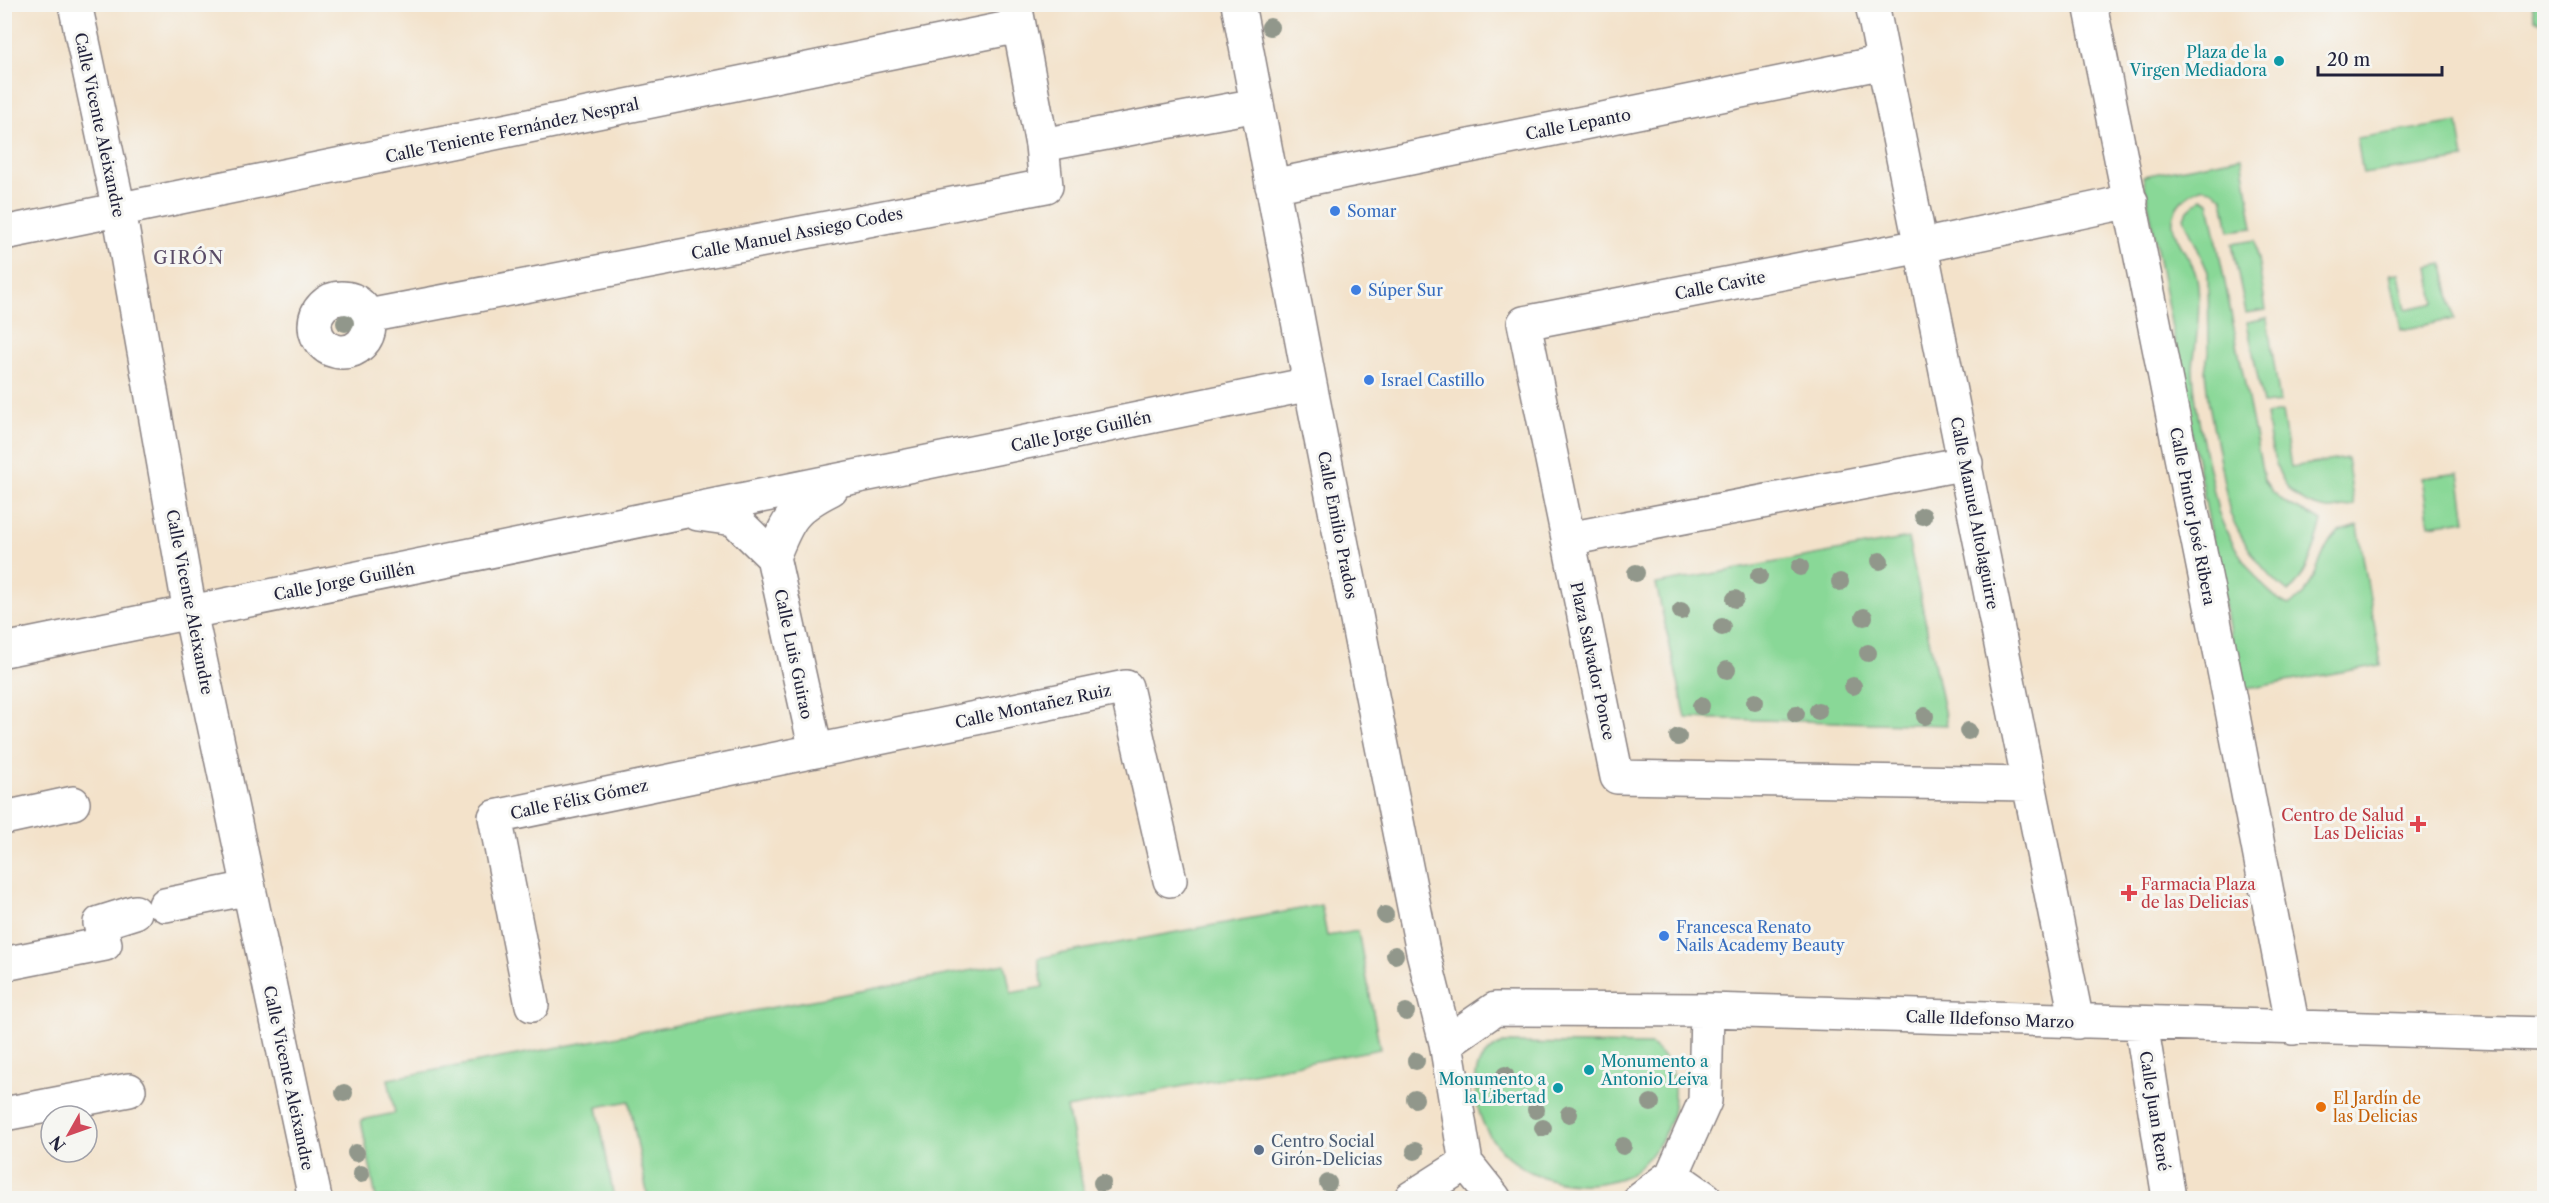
<svg xmlns="http://www.w3.org/2000/svg" width="2549" height="1203" font-family="'Libre Caslon Text',serif">
<style>
.green{fill:#89d897;stroke:#567d69;stroke-width:1.5}
.lines{fill:none;stroke-linecap:round;stroke-linejoin:round}
.minor-casing{stroke:#8a8282;stroke-width:36}
.minor{stroke:#fff;stroke-width:33}
.tree{fill:#91978b}
.culture-dot{fill:#0f9aa8;stroke:#f6f6f2;stroke-width:2}
.shop-dot{fill:#3f7fe0;stroke:#f6f6f2;stroke-width:2}
.health-dot{fill:#e0444e;stroke:#f6f6f2;stroke-width:2}
.food-dot{fill:#e8710a;stroke:#f6f6f2;stroke-width:2}
.service-dot{fill:#5c6f8a;stroke:#f6f6f2;stroke-width:2}
.labels{text-anchor:middle;stroke-width:6;stroke-linejoin:round;paint-order:stroke}
.culture-label{font-size:16px;fill:#0d838f;stroke:#f6f6f2;text-anchor:end}
.street-label{font-size:16px;fill:#22223b;stroke:#f6f6f2}
.shop-label{font-size:16px;fill:#366cbe;stroke:#f6f6f2;text-anchor:start}
.health-label{font-size:16px;fill:#be3a42;stroke:#f6f6f2;text-anchor:end}
.food-label{font-size:16px;fill:#c56008;stroke:#f6f6f2;text-anchor:start}
.service-label{font-size:16px;fill:#4e5e75;stroke:#f6f6f2;text-anchor:start}
.neighbourhood-label{font-size:18px;letter-spacing:1.5px;fill:#594b67;stroke:#f6f6f2}
</style>
<rect width="100%" height="100%" fill="#f6f6f2"/>
<filter id="ink" filterUnits="userSpaceOnUse"><feTurbulence type="fractalNoise" baseFrequency=".0167" numOctaves="2"/><feDisplacementMap in="SourceGraphic" scale="12" xChannelSelector="R" yChannelSelector="G"/><feConvolveMatrix kernelMatrix="1 2 1 2 8 2 1 2 1" color-interpolation-filters="sRGB"/></filter>
<filter id="wash" filterUnits="userSpaceOnUse"><feTurbulence type="fractalNoise" baseFrequency=".008" numOctaves="4" result="noise"/><feDisplacementMap in="SourceGraphic" scale="24" xChannelSelector="R" yChannelSelector="G"/><feGaussianBlur stdDeviation="1.35" result="paint"/><feColorMatrix in="noise" values="0 0 0 0 0 0 0 0 0 0 0 0 0 0 0 0 0 1.4 0 .05"/><feComposite in="paint" operator="in"/></filter>
<g filter="url(#wash)">
<rect width="100%" height="100%" fill="#f3e2ca"/>
<!-- green -->
<path class="green" d="M2532,5H2544V24L2535,19Z
M2458,122L2464,159L2363,174L2357,138Z
M2242,157L2253,228L2229,231L2223,198L2213,190L2203,187C2189,193 2175,202 2173,219C2171,239 2193,258 2197,278C2200,295 2198,325 2196,342C2195,352 2193,361 2193,370C2195,417 2209,465 2218,511C2227,539 2261,594 2289,605C2318,593 2318,545 2339,532C2345,529 2352,528 2358,526L2381,665L2241,690L2143,176Z
M2201,198L2209,202L2264,480L2272,491L2286,503L2322,521C2317,542 2306,579 2288,592C2263,572 2243,543 2230,514L2208,399L2205,371L2209,347L2208,272L2184,218L2187,211Z
M2255,240L2266,310L2246,313L2232,244Z
M2443,264L2454,319L2401,330L2390,274L2399,273L2406,309L2435,303L2429,267Z
M2267,318L2280,402L2263,404L2247,322Z
M2282,412L2291,467L2347,458L2354,505C2346,506 2335,510 2327,509C2276,501 2273,456 2266,415Z
M2459,473L2466,520L2429,525L2422,478Z
M1908,538L1947,725L1686,718L1656,584Z
M1321,905L1327,936L1358,931L1380,1049L1067,1108L1085,1198H648L629,1101L597,1107L614,1198H376L361,1120L395,1113L388,1079L1005,964L1011,993L1043,987L1038,958Z
M1502,1043L1651,1045C1675,1062 1677,1087 1672,1114C1667,1136 1648,1161 1631,1174C1568,1203 1483,1168 1476,1095C1475,1084 1475,1070 1481,1060C1486,1053 1495,1047 1502,1043Z"/>
</g>
<g filter="url(#ink)">
<g class="lines">
<defs>
<path id="minor" d="M75,4L119,210L190,612L315,1198
M1238,4L1310,384L1423,952L1446,1043L1466,1163L1494,1198
M1872,4L2077,1022
M2090,4L2230,700L2293,1028
M1042,145L1257,105
M1272,186L1884,62
M4,233L1019,26
M315 325a27 27 0 1 1 54 0a27 27 0 1 1-54 0Z
M368,316L1046,186L1042,145L1015,4
M698,514L734,519L773,557
M1568,539L1966,463
M773,557L816,751
M773,557C788,519 793,508 831,489
M4,650L1310,384
M2028,784L1617,777L1524,323L1921,246L2131,201
M4,818L73,803
M165,905L249,888
M4,964L105,944L100,923L135,912
M532,1005L495,817L1126,687L1170,880
M2141,1023L2169,1198
M1446,1043L1495,1009L1707,1010L2544,1034
M4,1114L129,1090
M1672,1175L1705,1198
M1411,1198L1466,1163
M1641,1198L1672,1175L1705,1101L1707,1010"/>
</defs>
<!-- minor casing -->
<use href="#minor" class="minor-casing"/>
<!-- minor -->
<use href="#minor" class="minor"/>
</g>
<!-- trees -->
<g class="tree">
<circle cx="1270" cy="27" r="9"/>
<circle cx="345" cy="323" r="9"/>
<circle cx="1923" cy="516" r="9"/>
<circle cx="1880" cy="561" r="9"/>
<circle cx="1800" cy="567" r="9"/>
<circle cx="1636" cy="573" r="9"/>
<circle cx="1759" cy="576" r="9"/>
<circle cx="1840" cy="582" r="9"/>
<circle cx="1735" cy="599" r="9"/>
<circle cx="1681" cy="611" r="9"/>
<circle cx="1864" cy="617" r="9"/>
<circle cx="1722" cy="627" r="9"/>
<circle cx="1868" cy="653" r="9"/>
<circle cx="1727" cy="670" r="9"/>
<circle cx="1853" cy="686" r="9"/>
<circle cx="1755" cy="702" r="9"/>
<circle cx="1701" cy="706" r="9"/>
<circle cx="1818" cy="711" r="9"/>
<circle cx="1796" cy="714" r="9"/>
<circle cx="1925" cy="716" r="9"/>
<circle cx="1968" cy="731" r="9"/>
<circle cx="1678" cy="737" r="9"/>
<circle cx="1385" cy="915" r="9"/>
<circle cx="1395" cy="955" r="9"/>
<circle cx="1406" cy="1012" r="9"/>
<circle cx="1416" cy="1061" r="9"/>
<circle cx="1505" cy="1075" r="9"/>
<circle cx="344" cy="1093" r="9"/>
<circle cx="1415" cy="1099" r="9"/>
<circle cx="1651" cy="1103" r="9"/>
<circle cx="1536" cy="1110" r="9"/>
<circle cx="1569" cy="1114" r="9"/>
<circle cx="1543" cy="1128" r="9"/>
<circle cx="1623" cy="1146" r="9"/>
<circle cx="1415" cy="1151" r="9"/>
<circle cx="356" cy="1153" r="9"/>
<circle cx="361" cy="1174" r="9"/>
<circle cx="1102" cy="1183" r="9"/>
<circle cx="1328" cy="1183" r="9"/>
</g>
</g>
<!-- markers -->
<g class="culture-dot">
<circle cx="2279" cy="61" r="6"/>
<circle cx="1589" cy="1070" r="6"/>
<circle cx="1558" cy="1088" r="6"/>
</g>
<g class="shop-dot">
<circle cx="1335" cy="211" r="6"/>
<circle cx="1356" cy="290" r="6"/>
<circle cx="1369" cy="380" r="6"/>
<circle cx="1664" cy="936" r="6"/>
</g>
<g class="health-dot">
<path d="M2415 815h6v6h6v6h-6v6h-6v-6h-6v-6h6z"/>
<path d="M2126 884h6v6h6v6h-6v6h-6v-6h-6v-6h6z"/>
</g>
<circle class="food-dot" cx="2321" cy="1107" r="6"/>
<circle class="service-dot" cx="1259" cy="1150" r="6"/>
<g class="labels">
<!-- culture labels -->
<g class="culture-label">
<text x="2267" y="58">Plaza de la<tspan x="2267" dy="18">Virgen Mediadora</tspan></text>
<text x="1601" y="1067" text-anchor="start">Monumento a<tspan x="1601" dy="18">Antonio Leiva</tspan></text>
<text x="1546" y="1085">Monumento a<tspan x="1546" dy="18">la Libertad</tspan></text>
</g>
<!-- street labels -->
<g class="street-label">
<text transform="translate(1578 124) rotate(-11)" y="6">Calle Lepanto</text>
<text transform="translate(100 125) rotate(78)" y="6">Calle Vicente Aleixandre</text>
<text transform="translate(512 130) rotate(-12)" y="6">Calle Teniente Fernández Nespral</text>
<text transform="translate(797 233) rotate(-11)" y="6">Calle Manuel Assiego Codes</text>
<text transform="translate(1720 285) rotate(-11)" y="6">Calle Cavite</text>
<text transform="translate(1081 431) rotate(-12)" y="6">Calle Jorge Guillén</text>
<text transform="translate(1975 513) rotate(79)" y="6">Calle Manuel Altolaguirre</text>
<text transform="translate(2193 516) rotate(79)" y="6">Calle Pintor José Ribera</text>
<text transform="translate(1338 525) rotate(79)" y="6">Calle Emilio Prados</text>
<text transform="translate(344 581) rotate(-11)" y="6">Calle Jorge Guillén</text>
<text transform="translate(190 602) rotate(79)" y="6">Calle Vicente Aleixandre</text>
<text transform="translate(794 654) rotate(78)" y="6">Calle Luis Guirao</text>
<text transform="translate(1593 661) rotate(78)" y="6">Plaza Salvador Ponce</text>
<text transform="translate(1033 706) rotate(-12)" y="6">Calle Montañez Ruiz</text>
<text transform="translate(579 799) rotate(-12)" y="6">Calle Félix Gómez</text>
<text transform="translate(1990 1019) rotate(2)" y="6">Calle Ildefonso Marzo</text>
<text transform="translate(289 1078) rotate(78)" y="6">Calle Vicente Aleixandre</text>
<text transform="translate(2155 1111) rotate(81)" y="6">Calle Juan René</text>
</g>
<!-- shop labels -->
<g class="shop-label">
<text x="1347" y="217">Somar</text>
<text x="1368" y="296">Súper Sur</text>
<text x="1381" y="386">Israel Castillo</text>
<text x="1676" y="933">Francesca Renato<tspan x="1676" dy="18">Nails Academy Beauty</tspan></text>
</g>
<!-- health labels -->
<g class="health-label">
<text x="2404" y="821">Centro de Salud<tspan x="2404" dy="18">Las Delicias</tspan></text>
<text x="2141" y="890" text-anchor="start">Farmacia Plaza<tspan x="2141" dy="18">de las Delicias</tspan></text>
</g>
<!-- food labels -->
<g class="food-label">
<text x="2333" y="1104">El Jardín de<tspan x="2333" dy="18">las Delicias</tspan></text>
</g>
<!-- service labels -->
<g class="service-label">
<text x="1271" y="1147">Centro Social<tspan x="1271" dy="18">Girón-Delicias</tspan></text>
</g>
<!-- neighbourhood labels -->
<g class="neighbourhood-label">
<text x="189" y="264">GIRÓN</text>
</g>
</g>
<!-- margin -->
<rect width="2549" height="1203" fill="none" stroke="#f6f6f2" stroke-width="24"/>
<!-- north arrow -->
<g transform="translate(69 1134) rotate(230)"><circle r="28" fill="#f6f6f2" stroke="#a1a1a9" stroke-width="1.5"/>
<path d="M0-4.5L10 22L0 15L-10 22Z" fill="#d1495b"/>
<text y="-9" font-size="16" font-weight="bold" text-anchor="middle" fill="#22223b">N</text>
</g>
<!-- scale -->
<path d="M2318 66v9h124v-9" fill="none" stroke="#22223b" stroke-width="3"/>
<text x="2327" y="66" font-size="18" fill="#22223b" stroke="#f6f6f2" stroke-width="4.5" paint-order="stroke">20 m</text>
</svg>
